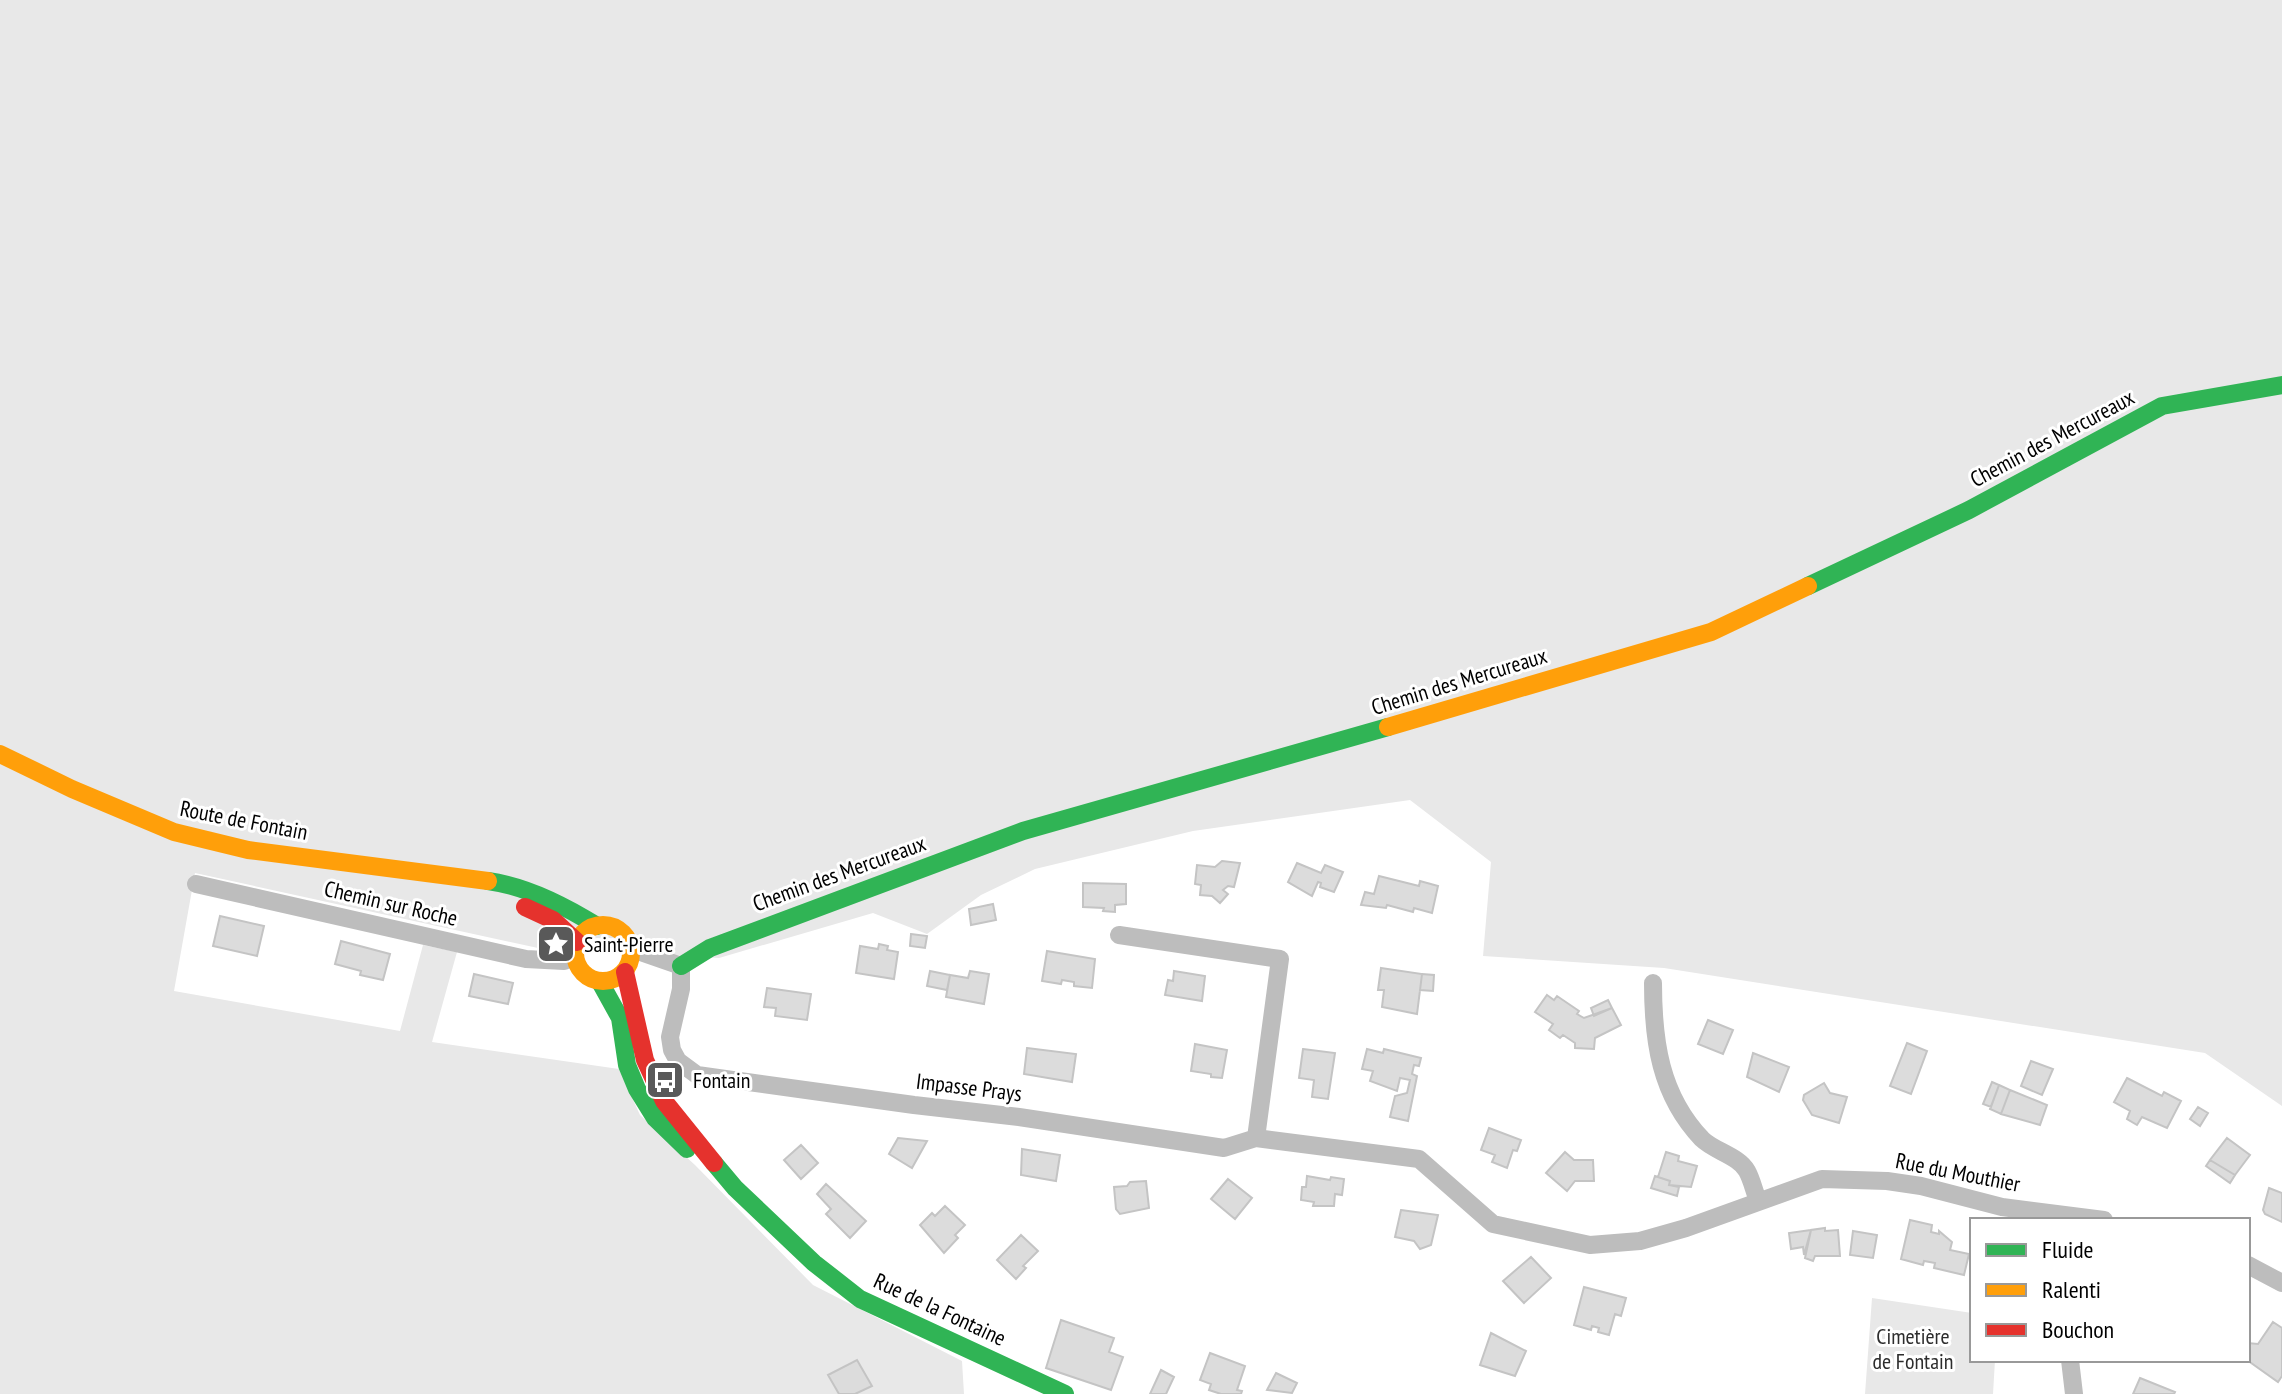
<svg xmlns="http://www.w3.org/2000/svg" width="2282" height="1394" font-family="'PT Sans Narrow',sans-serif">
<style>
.green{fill:#e8e8e8}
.building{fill:#dcdcdc;stroke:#c4c4c4;stroke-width:2}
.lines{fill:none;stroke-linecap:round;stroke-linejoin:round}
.street{stroke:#bdbdbd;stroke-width:18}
.fast{stroke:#30b455;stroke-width:18}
.slow{stroke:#ff9f0a;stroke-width:18}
.jam{stroke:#e5322d;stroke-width:18}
.labels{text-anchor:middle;stroke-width:6;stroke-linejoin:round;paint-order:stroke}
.street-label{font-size:22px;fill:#000;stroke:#fff}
.poi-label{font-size:22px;fill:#000;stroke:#fff;text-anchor:start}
.park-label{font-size:22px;fill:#2d2d2d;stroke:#fff}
</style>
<rect width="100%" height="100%" fill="#fff"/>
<!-- green -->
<path class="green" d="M0,0H2282V1106L2205,1053L1664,968L1483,956L1491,862L1410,800L1193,831L1035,869L981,895L927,934L873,913L719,958L538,948L195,873L174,991L400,1031L423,945L457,952L432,1042L619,1069L640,1115L695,1165L813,1285L962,1361L964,1394H0Z
M1872,1298L1972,1313V1360H1995L1993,1394H1865Z"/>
<!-- building -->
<path class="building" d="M1222,861L1240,863L1234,887L1228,886L1223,890L1228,894L1220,903L1212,896L1200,895L1201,885L1195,884L1197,865L1215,867Z
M1297,863L1321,873L1325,865L1343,872L1334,892L1320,887L1321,883L1318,882L1312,896L1288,882Z
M1379,876L1419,886L1420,881L1438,886L1432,913L1414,908L1413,912L1387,905L1386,908L1361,905L1365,892L1374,894Z
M1083,883L1126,884V904L1115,905V912L1103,911L1104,908L1083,907Z
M993,904L996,920L971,925L969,909Z
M220,916L264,926L257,956L213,946Z
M911,934L927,936L925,948L910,946Z
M341,941L390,954L383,980L360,975L361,971L335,964Z
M879,944L888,946L887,950L898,952L894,979L856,973L860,946L878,949Z
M1047,951L1095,959L1092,988L1074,986V982L1062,980L1061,984L1042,981Z
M1381,968L1422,974L1417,1014L1382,1007L1384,990H1378Z
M930,971L950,975L947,990L927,986Z
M970,971L989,974L984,1004L946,997L950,975L968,978Z
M1174,971L1205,976L1202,1001L1165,995L1168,980L1173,981Z
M474,974L513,983L508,1004L469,996Z
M1422,974L1434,975L1433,991L1420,990Z
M767,988L811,994L807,1020L775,1016L776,1008L764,1007Z
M1547,995L1554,1000L1557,996L1579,1011L1577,1014L1584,1018L1612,1008L1621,1025L1595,1038L1594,1049L1575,1048V1043L1563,1035L1560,1038L1549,1030L1553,1024L1535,1012Z
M1608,1000L1612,1008L1594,1016L1591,1008Z
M1708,1020L1733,1030L1723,1054L1698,1044Z
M1907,1043L1927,1051L1911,1094L1890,1086Z
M1195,1044L1227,1050L1222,1078L1211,1077V1074L1191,1071Z
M1027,1048L1076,1054L1072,1082L1024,1074Z
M1303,1049L1335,1053L1328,1099L1312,1097L1314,1080L1299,1078Z
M1367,1049L1383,1053L1384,1049L1421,1058L1419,1066L1414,1065L1412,1074L1417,1076L1408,1121L1390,1117L1395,1096L1407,1093L1410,1080L1400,1078L1397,1091L1370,1081L1373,1071L1362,1069Z
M1753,1053L1789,1067L1779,1092L1747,1077Z
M2031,1061L2053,1069L2042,1095L2021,1086Z
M2127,1078L2162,1096L2164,1092L2181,1101L2167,1128L2142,1117L2137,1125L2127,1119L2130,1111L2114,1102Z
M1992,1082L1999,1085L1991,1107L1983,1104Z
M1824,1083L1830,1093L1847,1097L1839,1123L1812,1115L1803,1100L1804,1095Z
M1999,1085L2010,1090L2001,1114L1990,1109Z
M2010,1090L2047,1105L2040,1125L2001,1114Z
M2198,1107L2208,1113L2200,1126L2190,1119Z
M1489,1128L1521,1140L1517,1151L1513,1150L1507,1168L1492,1162L1495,1155L1481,1150Z
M898,1138L927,1141L912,1168L889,1154Z
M2227,1138L2250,1155L2235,1175L2210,1160Z
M801,1145L818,1163L801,1179L784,1160Z
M1022,1149L1060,1155L1056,1181L1021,1175Z
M1565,1152L1574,1160H1593L1594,1181H1575L1567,1191L1546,1173Z
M1666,1152L1679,1156L1678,1161L1697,1166L1691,1187L1669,1185L1670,1181L1658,1177Z
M2210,1160L2235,1175L2230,1183L2206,1166Z
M1307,1176L1330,1180L1331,1177L1344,1179L1342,1195L1335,1194L1334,1206H1313L1314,1202L1301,1200L1302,1187H1306Z
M1655,1176L1670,1181L1669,1185L1679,1187L1677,1196L1651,1188Z
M1228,1179L1252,1198L1235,1219L1211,1199Z
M1146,1181L1149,1208L1120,1214L1116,1209L1114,1187L1127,1186L1130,1182Z
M826,1184L866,1221L850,1238L826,1214L831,1209L817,1194Z
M2269,1188L2282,1193V1222L2265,1214L2263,1210Z
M945,1206L965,1225L955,1235L958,1238L944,1253L920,1225L932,1213L935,1216Z
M1401,1210L1438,1215L1431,1245L1420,1249L1414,1241L1395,1237Z
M1910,1220L1932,1225L1931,1232L1939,1234V1231L1952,1242L1950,1250L1969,1254L1964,1275L1934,1268L1935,1263L1924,1261L1923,1265L1901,1259Z
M1825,1228V1231L1838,1230L1840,1256H1815L1813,1261L1805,1258L1811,1230Z
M1811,1230L1804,1255L1803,1247L1791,1249L1789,1233Z
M1853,1231L1877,1235L1873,1258L1850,1255Z
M1021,1235L1038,1251L1023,1266L1026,1268L1016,1279L997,1260Z
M1531,1257L1551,1278L1524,1303L1503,1281Z
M1584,1287L1626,1298L1621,1316L1615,1314L1609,1335L1598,1332L1599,1328L1592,1326L1591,1330L1574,1325Z
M1061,1320L1114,1338L1109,1352L1123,1357L1111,1390L1046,1368Z
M2273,1322L2282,1328V1376L2278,1382L2247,1360L2248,1343L2258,1344Z
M1491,1333L1526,1351L1515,1376L1480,1365Z
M1210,1353L1245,1366L1237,1390L1242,1391L1241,1394H1221L1209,1390L1211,1384L1200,1380Z
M857,1360L872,1386L855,1394H839L828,1375Z
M1161,1370L1174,1377L1166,1394H1150Z
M1276,1373L1297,1383L1292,1393L1267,1390Z
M2140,1378L2175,1392L2174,1394H2133Z"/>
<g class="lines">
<!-- street -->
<path class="street" d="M196,884L526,959L564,961L575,956
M1119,935L1280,959L1256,1138
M632,949L681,966V989L670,1037L672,1050L678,1061L697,1075L914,1105L1019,1117L1224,1148L1256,1138L1419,1159L1493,1224L1590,1245L1640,1241L1686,1228L1822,1179L1887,1181L1921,1186L2002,1207L2104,1220
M1653,983C1653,1041 1660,1095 1702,1139C1714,1151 1739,1156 1747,1171C1752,1180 1754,1191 1758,1200
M2248,1265L2282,1283
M2070,1360L2074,1394"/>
<!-- fast -->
<path class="fast" d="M1808,586L1969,510L2162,406L2282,385
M488,881C526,886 565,906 597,926
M681,966L710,948L1023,831L1388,727
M600,982L620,1018L627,1065L637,1089L655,1118L687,1149
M714,1163L735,1188L814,1263L860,1299L1065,1394"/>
<!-- slow -->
<path class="slow" d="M1388,727L1711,632L1808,586
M0,754L72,789L174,832L248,850L488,881
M575 953a28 28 0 1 1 56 0a28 28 0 1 1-56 0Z"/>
<!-- jam -->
<path class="jam" d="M525,907L553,920L577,942
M625,972L645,1060L664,1101L714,1163"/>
</g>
<!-- icons -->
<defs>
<symbol id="sight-square" viewBox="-11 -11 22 22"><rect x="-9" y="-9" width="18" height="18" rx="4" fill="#595959" stroke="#fff"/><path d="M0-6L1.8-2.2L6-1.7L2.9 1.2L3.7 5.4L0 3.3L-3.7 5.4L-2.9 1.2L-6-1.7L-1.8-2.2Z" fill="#fff"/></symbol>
<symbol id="bus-square" viewBox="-11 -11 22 22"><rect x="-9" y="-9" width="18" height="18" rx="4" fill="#595959" stroke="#fff"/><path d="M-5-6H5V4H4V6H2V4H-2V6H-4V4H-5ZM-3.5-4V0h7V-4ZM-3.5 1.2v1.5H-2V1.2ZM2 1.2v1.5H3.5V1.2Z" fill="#fff"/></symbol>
</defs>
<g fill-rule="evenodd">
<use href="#sight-square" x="534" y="922" width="44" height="44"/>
<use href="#bus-square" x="643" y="1058" width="44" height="44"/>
</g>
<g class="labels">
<!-- street labels -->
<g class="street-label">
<text transform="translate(2052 438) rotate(-28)" y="8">Chemin des Mercureaux</text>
<text transform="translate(1459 681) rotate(-17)" y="8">Chemin des Mercureaux</text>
<text transform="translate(244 820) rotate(11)" y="8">Route de Fontain</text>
<text transform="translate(839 873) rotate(-20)" y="8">Chemin des Mercureaux</text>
<text transform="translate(391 903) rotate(13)" y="8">Chemin sur Roche</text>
<text transform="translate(969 1087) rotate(7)" y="8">Impasse Prays</text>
<text transform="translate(1958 1172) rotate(11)" y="8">Rue du Mouthier</text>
<text transform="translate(940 1309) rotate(25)" y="8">Rue de la Fontaine</text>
</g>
<!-- poi labels -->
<g class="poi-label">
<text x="584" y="952">Saint-Pierre</text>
<text x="693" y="1088">Fontain</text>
</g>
<!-- park labels -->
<g class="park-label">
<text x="1913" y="1344">Cimetière<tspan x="1913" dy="25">de Fontain</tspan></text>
</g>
</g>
<!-- legend -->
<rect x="1970" y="1218" width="280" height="144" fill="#ffffff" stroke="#999999" stroke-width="2"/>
<rect x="1986" y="1244" width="40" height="12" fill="#30b455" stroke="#999999" stroke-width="2"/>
<text x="2042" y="1258" font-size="24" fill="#000000">Fluide</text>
<rect x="1986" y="1284" width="40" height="12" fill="#ff9f0a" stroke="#999999" stroke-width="2"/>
<text x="2042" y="1298" font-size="24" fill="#000000">Ralenti</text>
<rect x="1986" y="1324" width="40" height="12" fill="#e5322d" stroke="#999999" stroke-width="2"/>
<text x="2042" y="1338" font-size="24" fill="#000000">Bouchon</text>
</svg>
